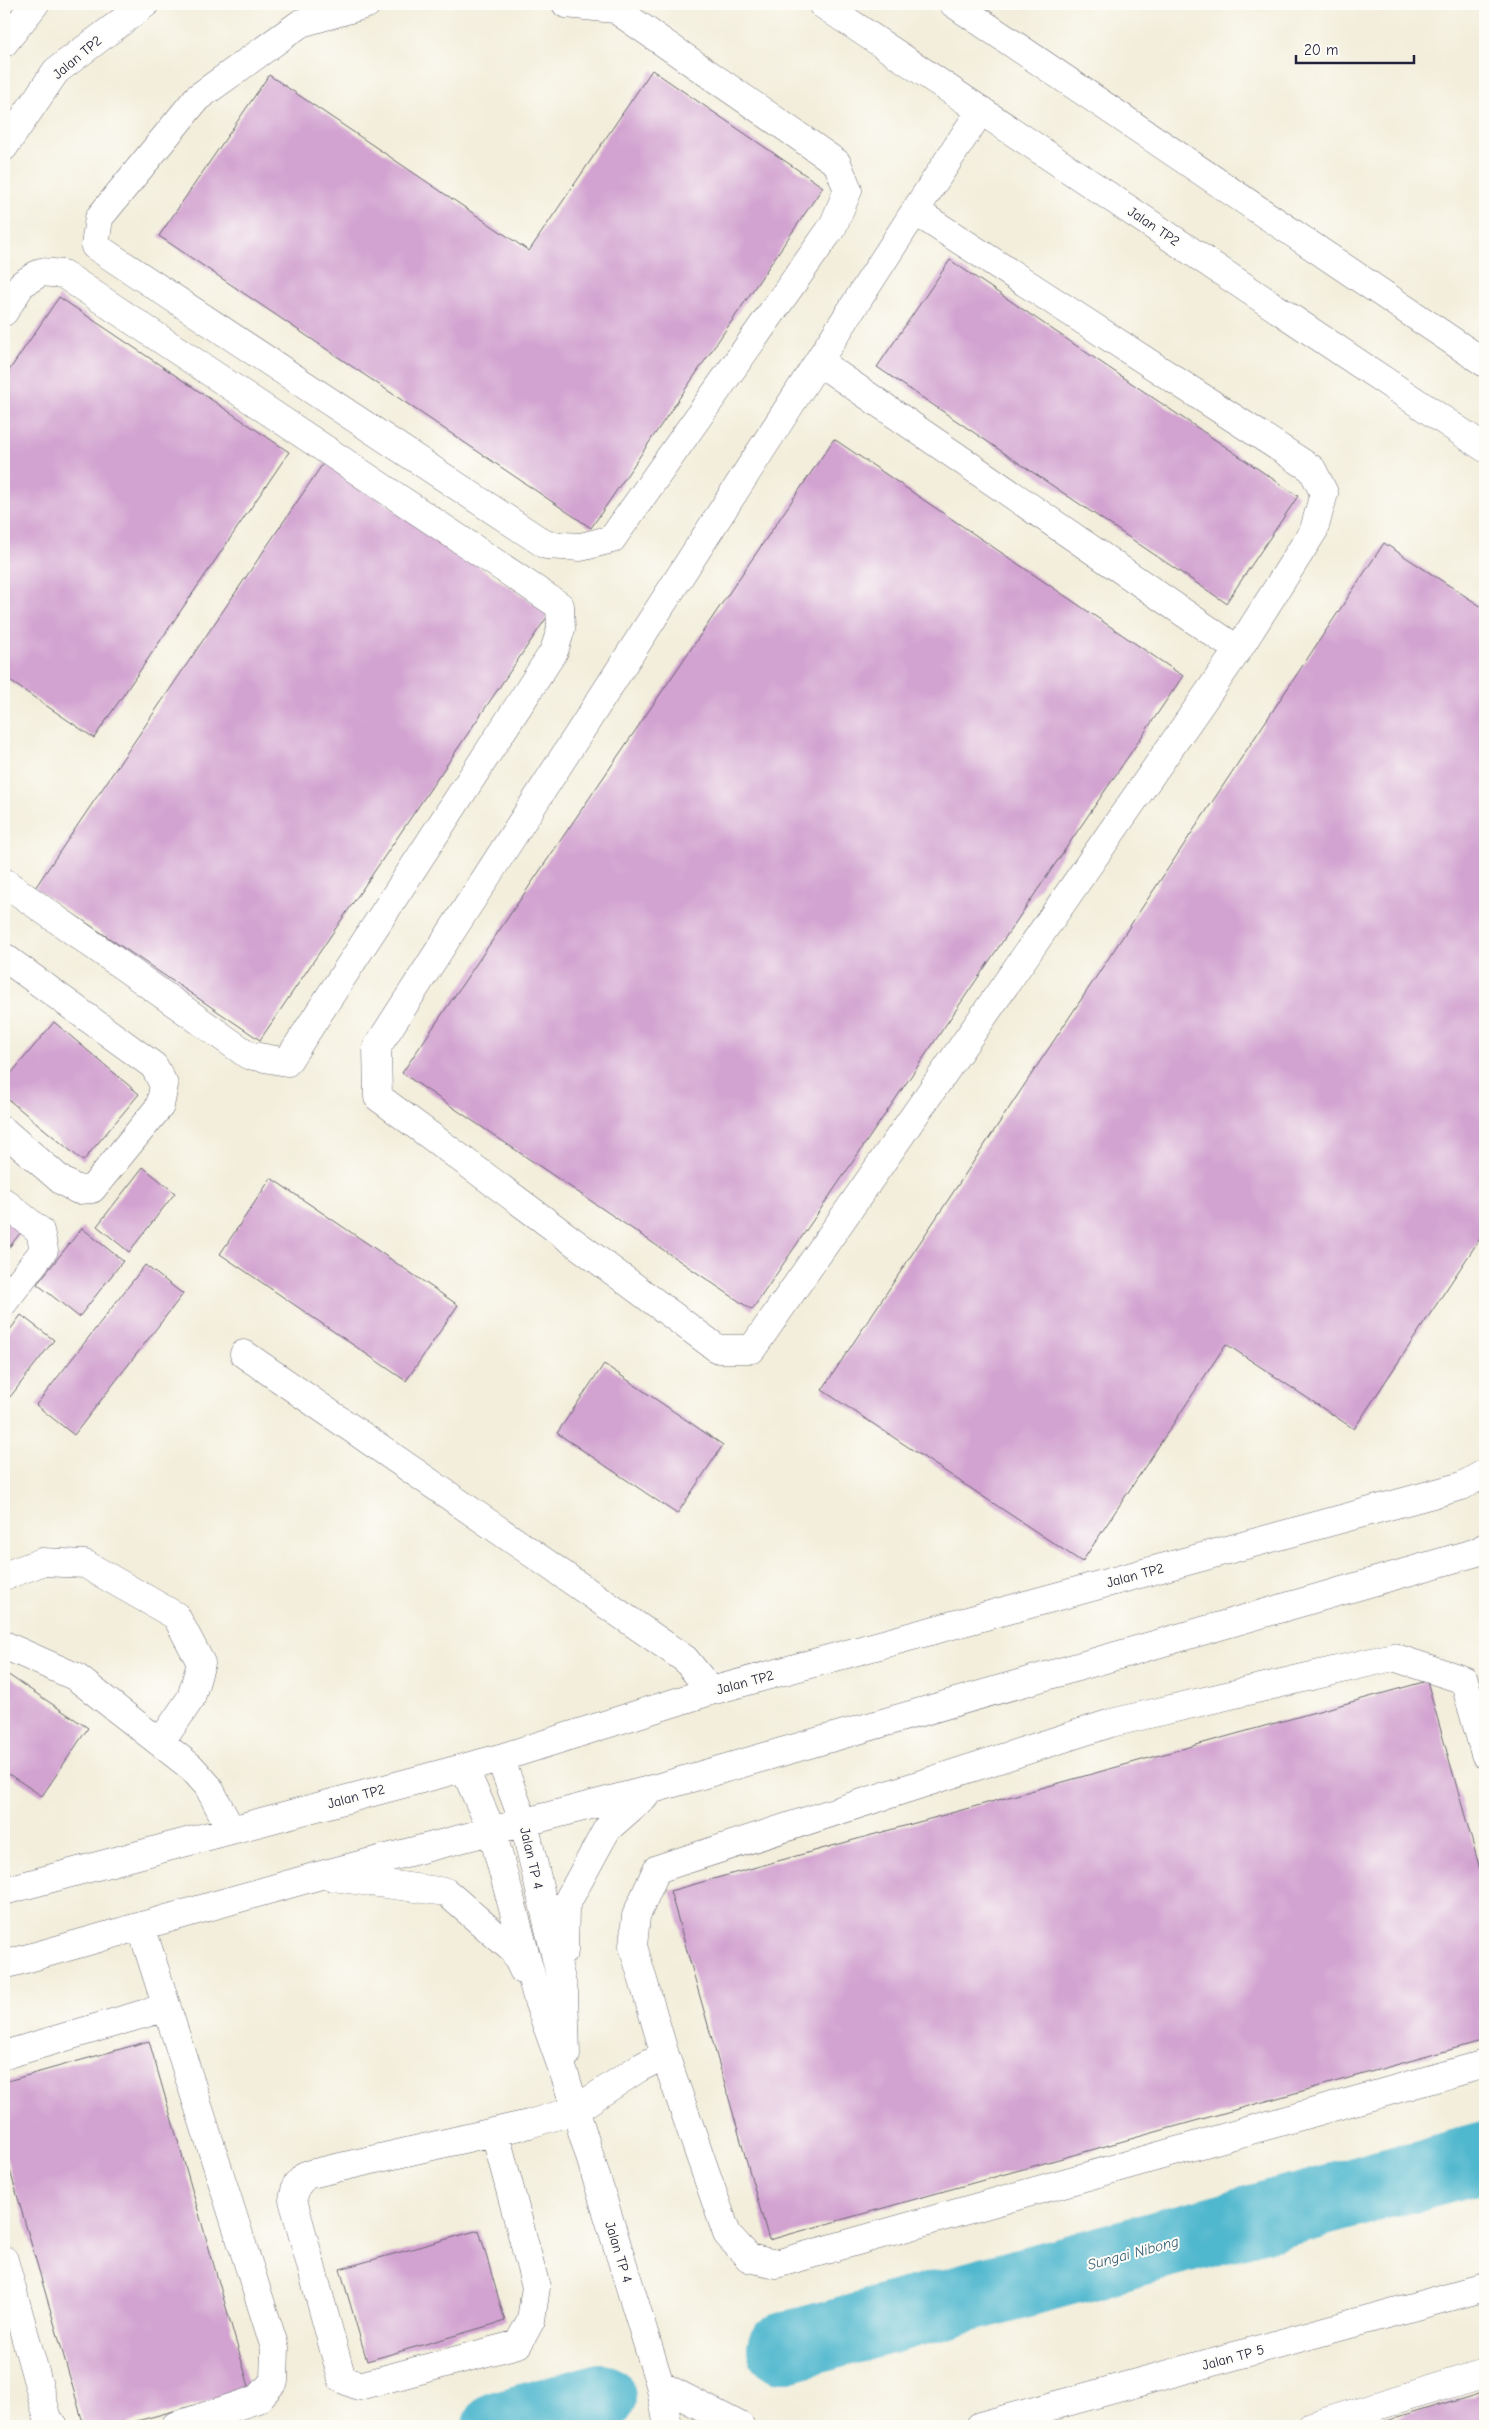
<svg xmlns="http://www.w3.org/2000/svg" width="1489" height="2430" font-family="'Comic Neue',sans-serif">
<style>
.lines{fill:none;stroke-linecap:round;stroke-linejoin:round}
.river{stroke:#50b7ce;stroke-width:70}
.building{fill:#d2a2d0}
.minor-casing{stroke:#6b6973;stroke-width:29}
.minor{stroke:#fff;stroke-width:28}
.labels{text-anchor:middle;stroke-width:4;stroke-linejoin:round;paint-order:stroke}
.street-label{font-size:14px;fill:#22223b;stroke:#fdfcf7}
.water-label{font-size:15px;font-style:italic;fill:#345e76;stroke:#fdfcf7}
</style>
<rect width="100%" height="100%" fill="#fdfcf7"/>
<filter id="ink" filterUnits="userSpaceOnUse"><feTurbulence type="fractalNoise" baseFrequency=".02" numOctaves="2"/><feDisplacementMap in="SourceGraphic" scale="10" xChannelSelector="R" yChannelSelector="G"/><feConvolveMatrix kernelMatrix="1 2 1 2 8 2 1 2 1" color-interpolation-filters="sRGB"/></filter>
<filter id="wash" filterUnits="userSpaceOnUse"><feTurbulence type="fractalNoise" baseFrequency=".0096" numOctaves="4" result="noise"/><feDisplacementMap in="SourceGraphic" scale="20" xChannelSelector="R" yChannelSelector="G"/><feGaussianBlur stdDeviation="1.12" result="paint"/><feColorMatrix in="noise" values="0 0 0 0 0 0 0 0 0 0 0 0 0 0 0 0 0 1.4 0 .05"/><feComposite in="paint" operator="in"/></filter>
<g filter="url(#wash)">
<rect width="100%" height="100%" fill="#f3eedb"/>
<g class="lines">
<!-- river -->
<path class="river" d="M782,2348L1485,2157
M498,2426L601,2398"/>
</g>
<g id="blocks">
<!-- building -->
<path class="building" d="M652,70L823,187L591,528L159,236L269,75L529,251Z
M950,260L1298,496L1226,603L877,367Z
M59,297L289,452L94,738L4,677V378Z
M834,439L1183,676L752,1310L402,1073Z
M324,462L549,614L260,1040L35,888Z
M1384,543L1485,609V1231L1354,1429L1226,1344L1082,1562L822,1390Z
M54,1022L139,1094L83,1161L4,1096V1082Z
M143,1167L175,1193L129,1252L97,1226Z
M271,1178L458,1305L406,1381L220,1254Z
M4,1212L24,1228L4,1254Z
M82,1228L123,1261L79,1317L37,1284Z
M145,1265L183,1294L74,1435L36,1405Z
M21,1315L54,1340L10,1397L4,1393V1338Z
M604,1364L723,1445L677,1514L557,1433Z
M4,1672L88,1728L42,1796L4,1771Z
M1427,1681L1485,1887V2040L769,2240L670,1891Z
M149,2041L250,2390L119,2426H84L4,2150V2082Z
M479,2230L505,2321L367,2361L340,2269Z
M1485,2391V2426H1370Z"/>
</g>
</g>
<g filter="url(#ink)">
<use href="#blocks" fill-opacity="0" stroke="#6b6973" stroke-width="1"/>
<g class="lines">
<defs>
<path id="minor" d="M367,4L301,23L197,98L99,218L95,246L546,545L581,547L612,539L833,226L848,190L837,163L615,9L566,4
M822,4L1485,448
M954,4L1485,363
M4,43L35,4
M4,147L56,71L145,4
M915,211L1312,469L1324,493L1314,530L1238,650L752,1349H718L378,1097L377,1047L915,211L981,110
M4,312L22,284L41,272L63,274L560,606L561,629L554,651L287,1062L248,1055L4,882
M819,362L1238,650
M4,957L154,1066L164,1085L160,1106L92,1189L78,1190L62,1181L4,1131
M4,1202L40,1231L44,1250L4,1302
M244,1354L685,1659L711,1691
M4,1576L42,1562L85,1564L176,1616L201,1663L191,1698L161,1742
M4,1645L76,1677L191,1767L208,1786L231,1830
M500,1758L524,1823L564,1992L566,2055
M464,1768L492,1831L538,2001L566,2079L660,2385L668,2426
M333,1877L446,1892L514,1951L523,1970
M4,1891L500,1758L711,1691L1462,1486L1485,1473
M141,1926L275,2348L274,2381L258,2399L175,2426
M564,1951L565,1906L607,1829L648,1793
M4,1965L321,1875L653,1789L1477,1552L1485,1547
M4,2055L167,2007
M665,2055L727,2234L749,2258L776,2264L1485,2064
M495,2133L536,2287L531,2320L518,2344L359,2386L342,2379L293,2200L296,2186L306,2175L529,2124L575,2110L639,2068L665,2055L633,1946L636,1916L657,1869L1111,1723L1393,1657L1464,1680L1485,1754
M4,2260L48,2419L54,2426
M660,2385L740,2426
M980,2426L1485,2287
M1312,2426L1485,2373"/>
</defs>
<!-- minor casing -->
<use href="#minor" class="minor-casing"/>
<!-- minor -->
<use href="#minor" class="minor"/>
</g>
</g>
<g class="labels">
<!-- street labels -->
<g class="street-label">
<text transform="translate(77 57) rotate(-40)" y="5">Jalan TP2</text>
<text transform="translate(1154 226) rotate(34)" y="5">Jalan TP2</text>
<text transform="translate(1135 1575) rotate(-15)" y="5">Jalan TP2</text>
<text transform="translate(745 1682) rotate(-15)" y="5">Jalan TP2</text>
<text transform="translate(356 1796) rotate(-15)" y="5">Jalan TP2</text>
<text transform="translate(532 1858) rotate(77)" y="5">Jalan TP 4</text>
<text transform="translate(619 2252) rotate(73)" y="5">Jalan TP 4</text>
<text transform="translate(1233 2357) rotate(-15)" y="5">Jalan TP 5</text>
</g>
<!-- water labels -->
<g class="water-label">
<text transform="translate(1133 2253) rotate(-15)" y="5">Sungai Nibong</text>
</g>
</g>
<!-- margin -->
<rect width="1489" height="2430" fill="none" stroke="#fdfcf7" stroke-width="20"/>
<!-- scale -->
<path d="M1296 55v8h118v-8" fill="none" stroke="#22223b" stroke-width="2.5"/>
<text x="1304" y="55" font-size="15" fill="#22223b" stroke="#fdfcf7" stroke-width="4" paint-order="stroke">20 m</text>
</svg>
